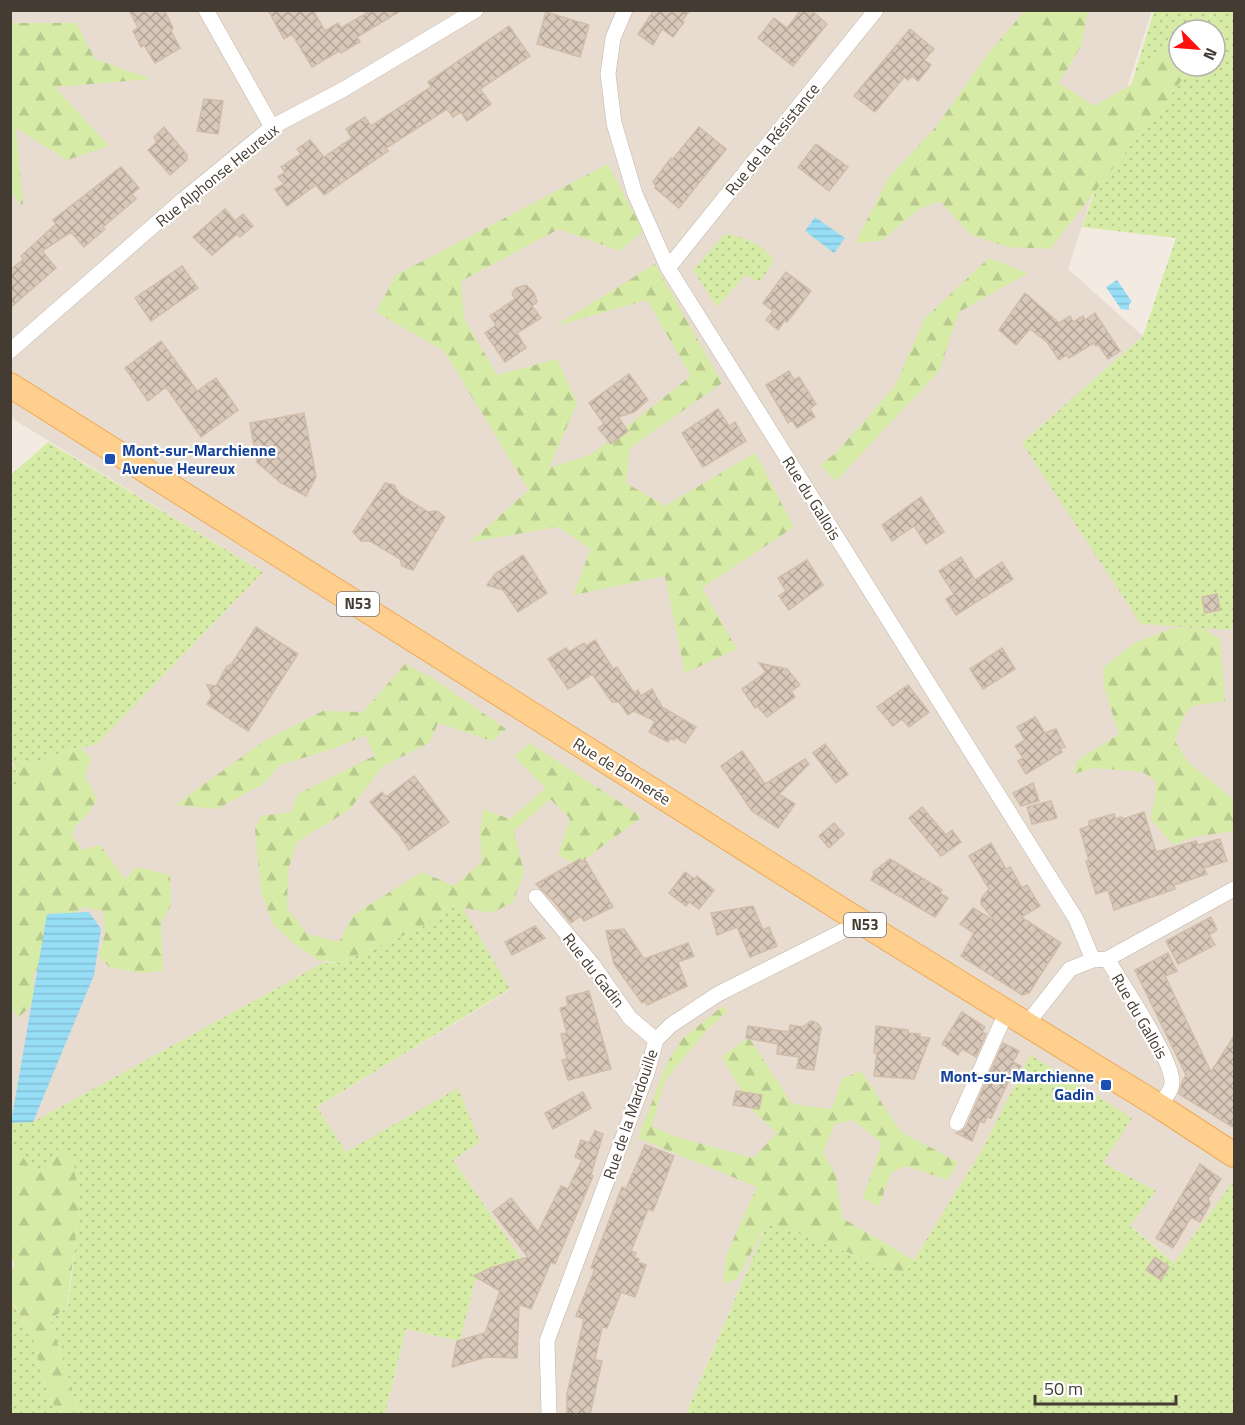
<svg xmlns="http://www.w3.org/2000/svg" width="1245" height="1425" font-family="'Titillium Web',sans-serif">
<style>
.residential{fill:#e7dccf}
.grass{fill:url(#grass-dots)}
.forest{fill:url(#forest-firs)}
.water{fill:url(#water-rules)}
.building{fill:url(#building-cross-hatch);stroke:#d0bca9;stroke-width:1.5}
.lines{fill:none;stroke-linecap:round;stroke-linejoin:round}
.minor-casing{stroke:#c1b4a7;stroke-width:16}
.primary-casing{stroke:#ea5;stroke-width:26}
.minor{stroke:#fff;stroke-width:15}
.primary{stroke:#ffcf8e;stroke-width:24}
.transit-dot{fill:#1a4fb4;stroke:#fff;stroke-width:2}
.labels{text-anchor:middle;stroke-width:4.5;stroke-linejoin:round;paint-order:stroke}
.shield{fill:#fff;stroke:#7c7670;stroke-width:1.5}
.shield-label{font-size:15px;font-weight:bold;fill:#443b32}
.street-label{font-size:16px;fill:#443b32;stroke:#fff}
.transit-label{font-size:16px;font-weight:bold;fill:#164399;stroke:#fff;text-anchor:start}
</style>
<defs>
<pattern id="grass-dots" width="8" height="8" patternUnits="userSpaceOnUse" patternTransform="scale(1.5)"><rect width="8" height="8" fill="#d6eba6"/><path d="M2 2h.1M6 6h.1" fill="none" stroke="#b9ca8f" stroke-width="1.8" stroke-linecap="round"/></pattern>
<pattern id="forest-firs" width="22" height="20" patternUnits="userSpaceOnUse" patternTransform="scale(1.5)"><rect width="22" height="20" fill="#d6eba6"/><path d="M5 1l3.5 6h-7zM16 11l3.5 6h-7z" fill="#b9ca8f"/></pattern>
<pattern id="water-rules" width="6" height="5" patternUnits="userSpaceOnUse" patternTransform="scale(1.5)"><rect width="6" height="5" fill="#97ddf6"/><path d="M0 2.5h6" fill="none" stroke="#83bfd3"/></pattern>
<pattern id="building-cross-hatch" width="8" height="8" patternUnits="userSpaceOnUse" patternTransform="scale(1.5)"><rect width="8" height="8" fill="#d8c8b9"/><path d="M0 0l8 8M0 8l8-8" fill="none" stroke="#b1a497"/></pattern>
</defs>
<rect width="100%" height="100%" fill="#f3ebe2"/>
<!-- residential -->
<path class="residential" d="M10,11H1152L1068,269L1143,336L1022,443L1229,630L1234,626V1180L1174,1263L1130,1225L1156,1191L1103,1163L1030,1056L981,1152L905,1274L768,1222L692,1399L687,1414H385L406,1329L459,1341L475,1281L521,1258L453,1160L345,1152L317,1107L510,990L452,893L33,1122L11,1123V953L81,748L97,744L263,572L11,418Z"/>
<!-- grass -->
<path class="grass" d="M1154,11H1234V625L1229,630L1141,624L1022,443L1143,336L1176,238L1082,227L1095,191L1190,70V66H1215V30H1179V37L1169,38L1131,85Z
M725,234C743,236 765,245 774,261L761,280L756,281L745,275L717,307L693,270Z
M48,442L263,572L97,744L53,755L41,766L11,759V475Z
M10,761L19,776L13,797L11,799Z
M449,905L462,907L510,989L317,1107L346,1152L458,1088L480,1142L453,1160L521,1258L475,1281L460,1341L406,1329L385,1414H80L50,1320L68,1307L79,1211C56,1193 23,1170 12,1142C9,1137 11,1129 10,1123L33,1122L323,963H339L421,928Z
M1030,1055L1132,1118L1103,1163L1156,1191L1130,1226L1174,1263L1234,1180V1414H687L691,1402L768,1222L905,1274L981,1152Z
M10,1299L33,1338L43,1381L58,1414H11Z"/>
<!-- forest -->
<path class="forest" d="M1025,11H1088L1081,46L1059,83L1094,106L1131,85L1169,38L1179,37V66H1190V70L1050,249L1008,247L971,235L940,201L919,209L881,241L855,243L889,177L936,127L989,52Z
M11,23H76L95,59L151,79L55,87L109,146L67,160L16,128L23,206L11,193Z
M608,164L643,231L620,251L559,229L461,281L464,318L497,375L557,359L577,403L549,468L592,454L691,376L647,300L555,326L655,264L722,383L630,448L626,483L665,506L755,453L794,527L702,588L737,649L685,673L665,576L573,595L591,549L558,527L470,542L529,490L444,351L376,312L396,275Z
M989,258L1028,273L959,312L939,371L836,481L820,465L836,453L895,386L925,318Z
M1173,628H1203L1220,639L1225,701L1192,706L1184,716L1175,741L1188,762L1234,800V831L1193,837L1173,845L1150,818L1155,799L1156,782L1143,772L1094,768L1073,774L1078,760L1119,734L1104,687L1103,668L1134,643Z
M405,664L431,677L506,729L492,741L438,723L429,743L383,766L349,810L297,842L288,870L287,908L307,934L339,942L353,915L422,872L454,886L482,862L480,834L483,809L510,819L546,788L514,756L530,743L642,817L577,865L558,855L570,818L550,799L514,831L524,872L513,902L492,913L449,905L421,928L339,963L318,960L294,944L273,924L261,892L255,829L261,816L291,812L298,794L374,756L366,735L332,749L280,765L263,784L217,809L175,805L264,741L323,711L363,712Z
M81,748L91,758L85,777L97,799L88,814L75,826L72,835L82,850L100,845L125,879L137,867L170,875L171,905L161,923L163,971L139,973L109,967L99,955L105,934L103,911L84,907L68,917L54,912L45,922L42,965L33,974L34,1003L19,1017L11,1009L10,799L13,797L19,776L11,759L41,766L53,755Z
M723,1006L728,1011L707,1030L665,1080L652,1126L673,1136L753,1158L777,1133L752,1110L722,1056L749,1038L792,1104L832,1109L842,1079L861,1071L901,1132L958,1162L948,1180L905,1166L891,1173L879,1206L863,1198L882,1143L853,1120L835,1124L823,1152L836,1176L842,1218L914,1260L905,1274L768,1222L737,1279L723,1284L726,1256L757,1187L638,1138L667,1063L682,1039Z
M11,1140L36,1176L58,1149L74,1162L79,1211L67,1307L50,1320L80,1414H58L43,1381L33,1338L11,1299V1274L14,1264L10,1252Z"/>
<!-- water -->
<path class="water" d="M815,217L845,238L834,253L805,231Z
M1117,280L1132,302L1129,304V310L1121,309L1106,287Z
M89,912L101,929L94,975L33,1122L11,1123L47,914Z"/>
<!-- building -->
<path class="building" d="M129,10H164L173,28L171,31L180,48L155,63L144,45L141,47L133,31L138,28Z
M268,10H313L325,31L338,23L341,28L372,10H402L357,37L360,42L341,53L339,51L312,67L292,34L284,39Z
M654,10H690L682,21L684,22L673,37L662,29L653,45L638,34Z
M801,10H811L827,24L793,66L758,38L774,18L787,28Z
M546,12L589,25L580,57L537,44Z
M509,26L530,56L480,89L491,104L467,121L461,112L453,117L447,109L386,148L388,151L324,195L316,185L287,206L275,189L284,184L278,177L285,172L281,167L301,154L297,149L310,140L324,157L352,138L346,129L365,117L371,126L431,87L428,82Z
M910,29L934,49L924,60L931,65L918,81L912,76L908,80L904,77L875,112L854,96Z
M204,99L223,101L218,134L197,131Z
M164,127L187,155V160L170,175L148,150L157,142L154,137Z
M699,127L726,149L679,208L655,188L656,186L653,182L671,158L672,160Z
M816,144L848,167L829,191L798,167Z
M121,167L139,188L132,194L136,199L103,227L105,229L84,247L71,232L42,251L56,268L10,308V270L24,259L21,256L56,224L53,220Z
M225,209L235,221L243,214L253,226L240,237L237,234L212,255L193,237Z
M182,266L198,288L151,321L135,298Z
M786,272L811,291L787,322L785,320L778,330L766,320L773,311L763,303Z
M526,285L534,293L537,302L532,306L541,318L517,333L526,348L505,362L485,333L496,325L490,316L515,299L512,293L516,288Z
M1025,293L1059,323L1070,316L1073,322L1083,316L1085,320L1095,313L1120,351L1108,359L1098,344L1096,346L1094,343L1069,358L1066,355L1059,360L1047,342L1030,329L1016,345L999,330Z
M161,341L197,391L216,378L238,410L201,437L166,387L148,401L125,368Z
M789,371L794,380L799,377L816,404L810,409L815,417L797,428L792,420L788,423L766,385Z
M629,374L648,400L634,412L618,417L628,431L611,444L598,428L604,424L589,403Z
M718,409L729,426L735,422L746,441L703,467L682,433Z
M304,413L316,477L306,496L281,483L257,462L250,423Z
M385,483L394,485L400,495L428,512L437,511L445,517L413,570L402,566L400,559L370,541H361L353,532Z
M921,497L944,532L926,544L914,526L892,541L882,525Z
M523,555L547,593L518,612L503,590L487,585L495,574Z
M961,557L975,580L1002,562L1013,579L956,615L946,599L954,594L939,571Z
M807,560L823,585L789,610L779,596L786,591L778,578Z
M1217,594L1220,610L1205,613L1202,597Z
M256,627L298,654L248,731L207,704L212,696L207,685L216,686L227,666L231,665Z
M595,640L613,669L617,667L634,693L638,690L641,696L652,689L662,707L696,727L685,743L675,737L674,740L670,738L668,742L649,732L655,721L634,711L628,715L619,702H612L592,674L568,689L548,659L566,648L569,652L584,643L586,646Z
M1002,648L1015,669L983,689L970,669Z
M759,663L787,669L800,685L791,691L795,697L767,717L757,706L755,708L742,689L766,672Z
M908,685L929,712L909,727L902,719L893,726L877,707Z
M1035,717L1045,733L1056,729L1065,747L1060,749L1062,752L1026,774L1018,761L1023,758L1015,746L1025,740L1017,727Z
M825,744L848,774L836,783L813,753Z
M742,751L765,784L805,759L809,764L779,794L795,804L778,828L752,811L721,766Z
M414,776L449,822L409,850L400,836L370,802L382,792L386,797Z
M1033,783L1039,801L1021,806L1013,793Z
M1051,801L1057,818L1032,824L1027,807Z
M922,807L946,835L952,830L961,842L941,856L909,818Z
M1144,812L1156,852L1196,841L1198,845L1220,839L1227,861L1204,868L1207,874L1174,885L1175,889L1114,910L1108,890L1096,894L1086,861H1089L1080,829L1089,826V821L1114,814L1116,819L1122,817L1123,819Z
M834,823L844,834L829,848L819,836Z
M991,843L1006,869L1010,867L1022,888L1027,885L1040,906L1021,917L1061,943L1029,993L1022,995L961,956L974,933L960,924L973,908L995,921L981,904V899L989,889L969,856Z
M580,859L582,862L585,860L613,907L584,921L580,916L571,923L555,903L536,884Z
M890,859L942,890L940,893L948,898L935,917L871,880L874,874L873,872Z
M685,872L695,879L697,876L714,890L699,909L689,902L686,906L669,893Z
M753,906L763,930L769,927L777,946L750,957L737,927L717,935L711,913Z
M1211,917L1217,930L1209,935L1215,945L1178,964L1166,941Z
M535,926L545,938L512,955L505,942Z
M624,929L644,959L688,943L694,956L678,962L687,986L647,1005L645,1001L642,1003L614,964L606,931Z
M1168,953L1177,971L1165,976L1211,1072L1234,1036V1128L1179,1094L1182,1082L1186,1075L1135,970Z
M589,991L611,1069L568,1080L562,1060L567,1059L561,1034L567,1033L560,1008L568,1006L566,997Z
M962,1012L985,1027L982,1032L986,1034L976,1057L962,1049L958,1055L942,1044Z
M811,1021L817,1023L821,1028L814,1070L797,1068L799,1057L777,1054L778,1044L746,1038L748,1026L789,1032L790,1025L803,1027Z
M876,1026L908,1030V1033L920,1034V1037L930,1038L914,1079L874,1076L877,1053H874Z
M1003,1043L1019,1051L1013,1062L1021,1066L1015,1080L1010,1078L991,1118L987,1117L984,1123L980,1121L972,1141L956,1133L962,1131L966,1127Z
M736,1091L762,1095L759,1109L733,1105Z
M583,1092L591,1108L553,1129L545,1113Z
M595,1131L603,1134L591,1175L593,1176L555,1264L551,1262L531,1309L519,1304L517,1358L487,1357L452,1367L457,1341L485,1333L500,1291L474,1276L490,1268L528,1257L493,1212L511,1198L538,1232L561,1186L568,1189L582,1160L575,1157L581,1140L589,1143Z
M645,1145L674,1156L653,1211L648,1209L631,1251L636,1253L634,1257L639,1259L638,1262L646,1265L635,1297L621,1292L607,1328L602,1327L595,1360L602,1361L590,1414H567V1394L584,1319L576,1316L595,1269L591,1268L622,1187L626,1189Z
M1200,1164L1221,1179L1208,1199L1210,1204L1200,1222L1191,1217L1173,1248L1156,1238Z
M1155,1257L1169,1267L1161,1280L1146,1270Z"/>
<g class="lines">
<defs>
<path id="minor" d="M206,10L272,127
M625,10L613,38L608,74L614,123L635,194L668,268L1076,919L1093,960
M668,268L876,10
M10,351L184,199L272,127L344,89L476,10
M536,897L593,965L630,1018L656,1040
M1107,959C1121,982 1173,1060 1172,1082C1172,1091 1164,1099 1159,1106
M1026,1025L1070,969L1093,960L1107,959L1234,889
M957,1123L1006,1013
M549,1414L547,1341L647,1073L656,1040L671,1025L718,994L861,922"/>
<path id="primary" d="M10,385L861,922L1159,1106L1234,1155"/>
</defs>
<!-- minor casing -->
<use href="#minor" class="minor-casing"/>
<!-- primary casing -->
<use href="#primary" class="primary-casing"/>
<!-- minor -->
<use href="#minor" class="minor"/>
<!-- primary -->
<use href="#primary" class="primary"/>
</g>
<!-- markers -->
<g class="transit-dot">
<rect x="104" y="453" width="12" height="12" rx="3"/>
<rect x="1100" y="1079" width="12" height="12" rx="3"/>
</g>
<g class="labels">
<!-- shield labels -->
<g class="shield">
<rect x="337" y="592" width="42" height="24" rx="4.5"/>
<rect x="844" y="913" width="42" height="24" rx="4.5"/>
</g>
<g class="shield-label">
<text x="358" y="609">N53</text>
<text x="865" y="930">N53</text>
</g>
<!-- street labels -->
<g class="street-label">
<text transform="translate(772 139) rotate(-51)" y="6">Rue de la Résistance</text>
<text transform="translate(217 175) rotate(-39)" y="6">Rue Alphonse Heureux</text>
<text transform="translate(812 498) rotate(58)" y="6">Rue du Gallois</text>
<text transform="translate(622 771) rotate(32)" y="6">Rue de Bomerée</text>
<text transform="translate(594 970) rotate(52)" y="6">Rue du Gadin</text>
<text transform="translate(1140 1016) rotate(60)" y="6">Rue du Gallois</text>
<text transform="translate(630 1114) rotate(-71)" y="6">Rue de la Mardouille</text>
</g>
<!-- transit labels -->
<g class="transit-label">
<text x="122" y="456">Mont-sur-Marchienne<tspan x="122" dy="18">Avenue Heureux</tspan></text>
<text x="1094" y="1082" text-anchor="end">Mont-sur-Marchienne<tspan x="1094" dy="18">Gadin</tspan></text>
</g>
</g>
<!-- border -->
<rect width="1245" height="1425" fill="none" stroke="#443b32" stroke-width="24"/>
<!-- north arrow -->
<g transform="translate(1197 48) rotate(115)"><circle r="28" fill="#ffffff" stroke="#b4b1ad" stroke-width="1.5"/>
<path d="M0-4.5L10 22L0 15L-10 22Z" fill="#ff0f0c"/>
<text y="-9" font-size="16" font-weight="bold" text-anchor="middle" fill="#443b32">N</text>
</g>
<!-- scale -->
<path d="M1035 1395v9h141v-9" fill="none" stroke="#443b32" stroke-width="3"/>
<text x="1044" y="1395" font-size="18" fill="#443b32" stroke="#ffffff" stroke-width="4.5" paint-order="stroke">50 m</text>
</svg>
